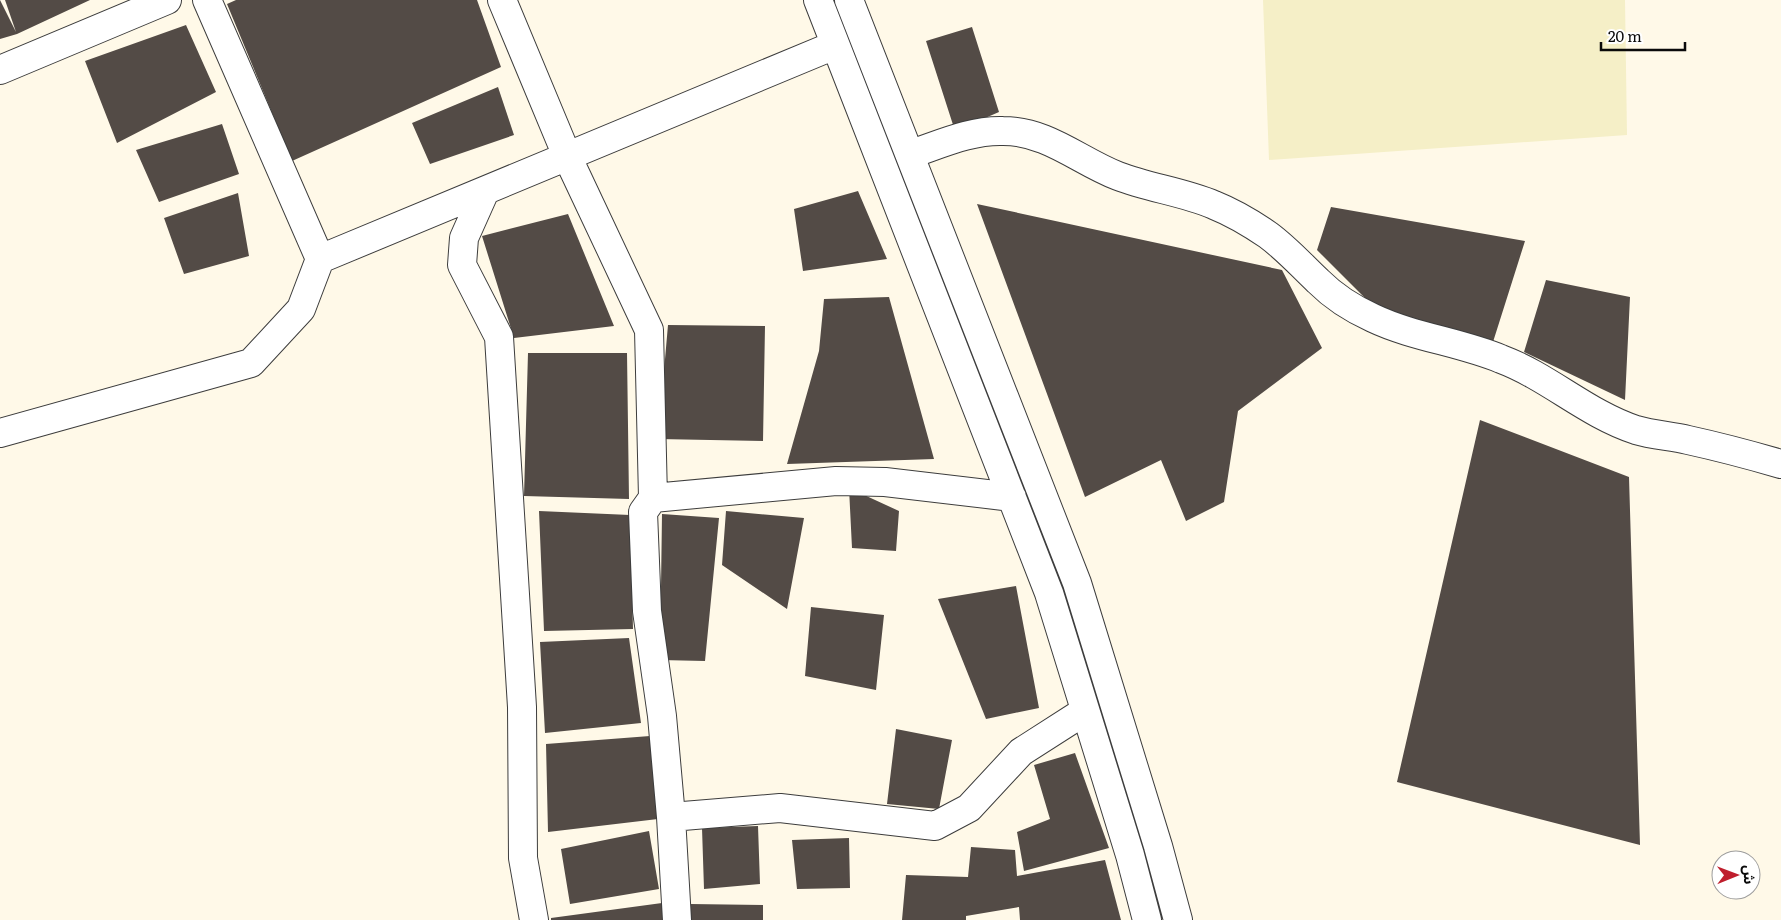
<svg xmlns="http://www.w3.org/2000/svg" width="1781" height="920" font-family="Literata,'Noto Sans Arabic',serif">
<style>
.farmland{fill:#f5efc7}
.building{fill:#534b46}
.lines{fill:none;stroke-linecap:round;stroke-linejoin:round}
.minor-casing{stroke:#3d3d3d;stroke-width:30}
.minor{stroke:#fff;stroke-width:28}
</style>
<rect width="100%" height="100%" fill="#fff9e8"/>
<!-- farmland -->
<path class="farmland" d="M1263,0H1625L1627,135L1269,160Z"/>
<!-- building -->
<path class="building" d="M0,0L16,32L5,0H90L17,34L0,39Z
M236,0H477L501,67L292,161L227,4Z
M186,25L216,92L117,143L85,61Z
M972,27L999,112L955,131L926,41Z
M498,87L514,135L430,164L412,123Z
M222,124L239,174L159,202L136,150Z
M858,191L887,259L803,271L794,209Z
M238,193L249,256L184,274L164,218Z
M977,204L1282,270L1322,348L1238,411L1224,502L1186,521L1161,460L1085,497Z
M1331,207L1525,241L1493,342L1377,310L1317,250Z
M568,214L614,326L514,338L482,236Z
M1546,280L1630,297L1625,400L1524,352Z
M889,297L934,459L787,464L819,351L824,299Z
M668,325L765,326L763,441L658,439Z
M528,353H627L629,499L524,496Z
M1480,420L1629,477L1640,845L1397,782Z
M849,488L899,511L896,551L852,548Z
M539,511L630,515L633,629L544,631Z
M726,511L804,518L787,609L722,565Z
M662,514L719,518L705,661L660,660Z
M1016,586L1039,708L986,719L938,599Z
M811,607L884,615L876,690L805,676Z
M629,638L641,723L545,733L540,642Z
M896,729L952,740L939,809L887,804Z
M650,736L658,819L548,832L546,744Z
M1075,753L1109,848L1024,871L1017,832L1050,819L1034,765Z
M758,826L760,884L704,889L702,828Z
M649,831L659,889L570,904L561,849Z
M849,838L850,888L797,889L792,840Z
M971,847L1015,850L1017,876L1105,860L1121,920H1020L1019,907L966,916V920H902L906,875L968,877Z
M662,903L665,920H551V918Z
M690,904L763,905V920H690Z"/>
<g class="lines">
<defs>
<path id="minor" d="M502,0L567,156L649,330L653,498
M818,0L1049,593L1130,855L1147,920
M849,0L1077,583L1158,846L1178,920
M0,70L167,0
M911,154C941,144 971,130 1003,131C1048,131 1079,161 1118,176C1149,188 1184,192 1214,205C1234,213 1252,224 1268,235C1287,249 1301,265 1318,281C1333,296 1353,309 1373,318C1413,337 1460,342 1501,359C1549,377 1587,414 1636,430C1653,435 1671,436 1688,440C1720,447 1750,455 1781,464
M485,191L464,238L462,265L499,337L522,707L523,858L534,920
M320,259L835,45
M0,433L251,363L301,309L320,259L207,0
M671,817L662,716L647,611L643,512L653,498L836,481L885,482L1012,497
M677,920L671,817L780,808L935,826L969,808L1021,752L1085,711"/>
</defs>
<!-- minor casing -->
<use href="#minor" class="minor-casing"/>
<!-- minor -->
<use href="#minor" class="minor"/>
</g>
<!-- north arrow -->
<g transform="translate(1736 875) rotate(89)"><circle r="24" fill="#ffffff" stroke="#9d9d9d"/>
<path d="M0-4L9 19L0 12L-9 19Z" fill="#bf1e2d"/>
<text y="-8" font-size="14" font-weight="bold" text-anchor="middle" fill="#0a0a0a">ش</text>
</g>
<!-- scale -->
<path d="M1601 42v8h84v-8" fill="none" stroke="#0a0a0a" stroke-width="2.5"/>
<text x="1608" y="42" font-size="15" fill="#0a0a0a" stroke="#ffffff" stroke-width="4" paint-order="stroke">20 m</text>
</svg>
